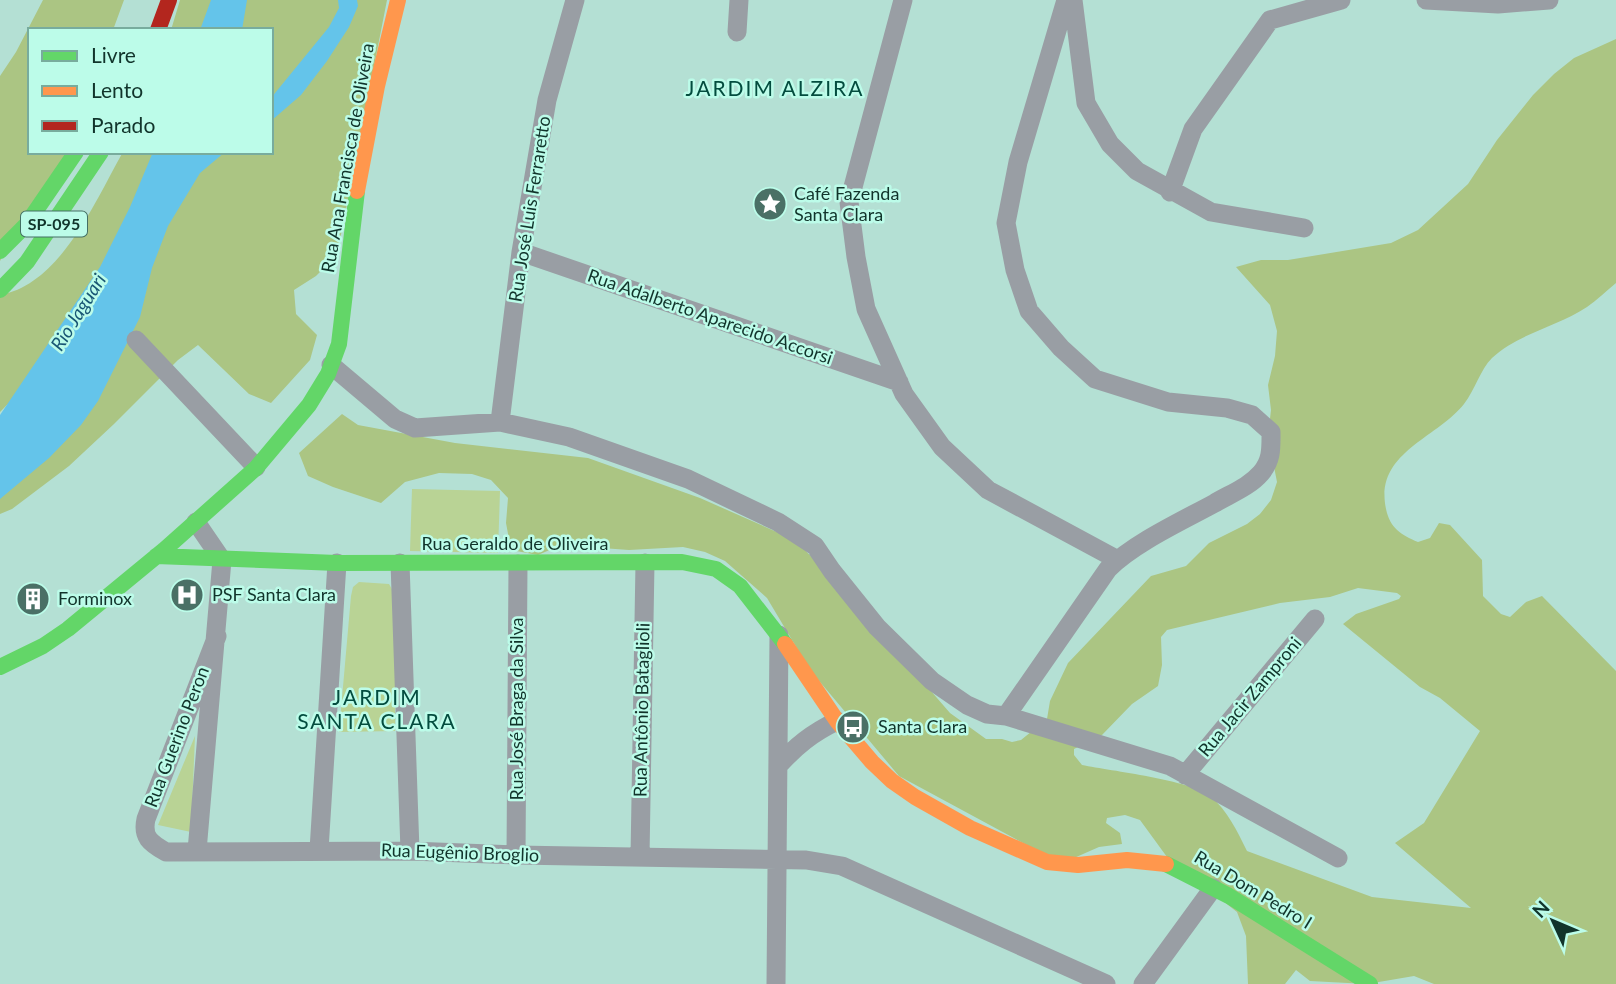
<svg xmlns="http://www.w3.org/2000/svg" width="1616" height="984" font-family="Lato,sans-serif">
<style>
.green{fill:#b9d395}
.forest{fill:#abc583;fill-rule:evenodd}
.water{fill:#64c4ea}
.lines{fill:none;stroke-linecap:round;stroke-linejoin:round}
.street{stroke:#999ea4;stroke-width:19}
.fast{stroke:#63d668;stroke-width:16}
.slow{stroke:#ff974d;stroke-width:16}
.jam{stroke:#b3261e;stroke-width:16}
.labels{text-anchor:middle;stroke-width:5;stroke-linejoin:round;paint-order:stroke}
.shield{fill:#bcfce9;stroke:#447064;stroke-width:2}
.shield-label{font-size:16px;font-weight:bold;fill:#11342b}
.street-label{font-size:18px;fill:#11342b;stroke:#bcfce9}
.poi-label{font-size:18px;fill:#11342b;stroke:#bcfce9;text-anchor:start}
.water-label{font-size:19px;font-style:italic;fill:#185674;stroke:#bcfce9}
.quarter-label{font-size:21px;letter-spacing:2px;fill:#034c3e;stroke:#bcfce9}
</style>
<rect width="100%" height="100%" fill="#b4e0d4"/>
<!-- green -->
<path class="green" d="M412,489L500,491L498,553L410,551Z
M359,582L389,584L396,596L395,731L339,732L351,596L353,587Z
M195,736L191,832L158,825Z"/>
<!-- forest -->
<path class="forest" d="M43,0H124L113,30H30V152H68L0,261V76L16,52Z
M180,0H224L213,30H171Z
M246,0H387L337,255L316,276L294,290L296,314L317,335L310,360L271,403L249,394L198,345L178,360L114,424L69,466L12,509L0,514V462L134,308L190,152H271V30H236Z
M1616,39V283C1606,291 1597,300 1587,307C1557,327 1519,333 1492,358C1480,370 1475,390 1464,404C1436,439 1374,453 1386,509C1390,528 1401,535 1418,542L1430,538L1439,523L1450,525L1482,560L1483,596L1501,614L1510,617L1526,602L1542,596L1616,671V984H1434L1414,976L1367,984L1310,981L1296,970L1285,984H1248L1246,936L1237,912L1167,857L1140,820L1125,815L1107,818L1106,823L1120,833L1122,844L1099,847L1074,858L1049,857L899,776L810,670L767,598L725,561L705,552L683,547L629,550L561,545L538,555L511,550L506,523L508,498L491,480L472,474L439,473L405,482L381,503L333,487L308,476L299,453L342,414L358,425L455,443L588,458L700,498L795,540L839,585L950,713L986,739H1002L1012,742L1021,740L1047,719L1050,701L1068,663L1151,576L1186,566L1209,543L1247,524L1260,514L1271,500L1277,482L1268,436L1271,410L1268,385L1275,356L1277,331L1270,305L1236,267L1261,260H1288L1391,243L1418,230L1468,184L1497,140L1533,95L1554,74L1574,58ZM1358,588L1397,593L1401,596L1399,599L1356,614L1343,624L1420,687L1440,698L1480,731L1424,823L1395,843L1471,908L1372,897L1247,851C1237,831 1228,811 1210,796C1190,780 1112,771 1082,765L1074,755V749L1102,735L1132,704L1158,686L1162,665L1161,637L1167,630L1280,603L1330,597Z
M123,152H167L66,345L0,412V295C61,284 95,201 123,152Z"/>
<!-- water -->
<path class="water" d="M211,0H247L242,30H200Z
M338,0H357L358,6L349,27L327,61L301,95L271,121V98L329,27L339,8Z
M153,152H225L200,173L168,226L152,268L140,317L98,401L81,425L49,458L0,499V415L100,267L130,207Z"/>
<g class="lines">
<!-- street -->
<path class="street" d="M903,0L849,202L856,257L866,309L904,394L942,447L988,490L1118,560
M1073,0L1086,103L1110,144L1137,171L1211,212L1304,228
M1426,0L1498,4L1549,0
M737,32L739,0
M1170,192L1193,129L1270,20L1341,0
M521,252L899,382
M136,340L256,467
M331,365L395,419L415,428L500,422L569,437L688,479L778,522L815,546L832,571L877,627L932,681L967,705L987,714L1006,716L1170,766L1338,858
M500,422L521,252L547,100L575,0
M196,522L222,560L197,851
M400,563L410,851
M217,636L146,819C142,837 150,843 166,852L410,851L516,855L806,860L842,866L1106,984
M1006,716L1108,569C1134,543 1182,521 1215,503C1230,494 1249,487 1261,473C1272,460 1271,448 1271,432L1252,415L1227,408L1168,402L1095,379L1061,348L1029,311L1015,270L1006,223L1018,162L1066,0
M778,766C796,746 812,733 837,721
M1185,775L1315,619
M319,850L337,563
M516,855L518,564
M640,857L645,563
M776,984L779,635
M1143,984L1213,888"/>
<!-- fast -->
<path class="fast" d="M0,251L26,225L76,152
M0,290L27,262L101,152
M156,556L337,563L682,562L716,569L740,586L785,644
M0,667L43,646L68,629L164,550L256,468L309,405L328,374L339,344L357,191
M1166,864L1229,896L1370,984"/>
<!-- slow -->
<path class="slow" d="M357,191L377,86L398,0
M785,644L837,721L872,762L892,781L915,797L970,828L1047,862L1078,865L1127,860L1166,864"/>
<!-- jam -->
<path class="jam" d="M158,30L169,0"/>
</g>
<!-- icons -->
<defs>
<symbol id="sight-disc" viewBox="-11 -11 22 22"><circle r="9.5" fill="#4a7066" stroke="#bcfce9"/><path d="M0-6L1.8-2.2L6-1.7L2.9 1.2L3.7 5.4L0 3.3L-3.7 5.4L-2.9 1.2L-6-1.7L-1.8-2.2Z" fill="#fff"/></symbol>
<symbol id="hospital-disc" viewBox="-11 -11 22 22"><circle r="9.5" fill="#4a7066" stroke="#bcfce9"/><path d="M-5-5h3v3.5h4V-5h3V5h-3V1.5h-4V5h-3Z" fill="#fff"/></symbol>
<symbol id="building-disc" viewBox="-11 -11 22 22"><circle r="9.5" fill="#4a7066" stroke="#bcfce9"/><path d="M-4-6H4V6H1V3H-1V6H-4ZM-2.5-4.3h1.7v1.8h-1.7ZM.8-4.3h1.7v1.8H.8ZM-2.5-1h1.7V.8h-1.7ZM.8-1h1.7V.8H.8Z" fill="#fff"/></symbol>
<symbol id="bus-disc" viewBox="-11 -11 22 22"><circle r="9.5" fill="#4a7066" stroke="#bcfce9"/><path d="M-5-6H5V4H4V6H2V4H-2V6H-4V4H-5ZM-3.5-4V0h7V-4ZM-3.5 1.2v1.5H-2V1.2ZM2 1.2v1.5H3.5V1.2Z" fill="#fff"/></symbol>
</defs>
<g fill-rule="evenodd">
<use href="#sight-disc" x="751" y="185" width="38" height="38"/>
<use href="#hospital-disc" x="168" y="576" width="38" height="38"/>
<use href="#building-disc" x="14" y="580" width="38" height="38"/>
<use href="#bus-disc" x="834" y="708" width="38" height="38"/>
</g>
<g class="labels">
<!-- shield labels -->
<rect class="shield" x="21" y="211.5" width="66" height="25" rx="5"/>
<g class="shield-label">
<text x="54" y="230">SP-095</text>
</g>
<!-- street labels -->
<g class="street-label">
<text transform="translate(348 158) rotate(-80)" y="6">Rua Ana Francisca de Oliveira</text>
<text transform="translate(530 209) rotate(-81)" y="6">Rua José Luis Ferraretto</text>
<text transform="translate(710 317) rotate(19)" y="6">Rua Adalberto Aparecido Accorsi</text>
<text x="515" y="550">Rua Geraldo de Oliveira</text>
<text transform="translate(1250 697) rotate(-50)" y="6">Rua Jacir Zamproni</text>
<text transform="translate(517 709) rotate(-90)" y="6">Rua José Braga da Silva</text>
<text transform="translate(642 710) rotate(-89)" y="6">Rua Antônio Bataglioli</text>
<text transform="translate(177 737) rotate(-69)" y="6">Rua Guerino Peron</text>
<text transform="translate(460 853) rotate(2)" y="6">Rua Eugênio Broglio</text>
<text transform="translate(1253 890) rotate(31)" y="6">Rua Dom Pedro I</text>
</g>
<!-- poi labels -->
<g class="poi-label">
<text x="794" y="200">Café Fazenda<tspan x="794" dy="21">Santa Clara</tspan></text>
<text x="212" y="601">PSF Santa Clara</text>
<text x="58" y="605">Forminox</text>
<text x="878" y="733">Santa Clara</text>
</g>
<!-- water labels -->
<g class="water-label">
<text transform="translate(78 312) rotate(-58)" y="7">Rio Jaguari</text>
</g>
<!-- quarter labels -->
<g class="quarter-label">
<text x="775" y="96">JARDIM ALZIRA</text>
<text x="377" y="705">JARDIM<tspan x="377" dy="24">SANTA CLARA</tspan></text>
</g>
</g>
<!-- legend -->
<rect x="28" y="28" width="245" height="126" fill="#bcfce9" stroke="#78ac9d" stroke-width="2"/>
<rect x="42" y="51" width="35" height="10" fill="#63d668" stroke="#78ac9d" stroke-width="2"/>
<text x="91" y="63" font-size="21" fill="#11342b">Livre</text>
<rect x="42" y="86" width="35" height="10" fill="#ff974d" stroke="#78ac9d" stroke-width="2"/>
<text x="91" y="98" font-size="21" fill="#11342b">Lento</text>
<rect x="42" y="121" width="35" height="10" fill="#b3261e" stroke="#78ac9d" stroke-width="2"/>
<text x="91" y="133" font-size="21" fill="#11342b">Parado</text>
<!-- north arrow -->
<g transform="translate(1553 921) rotate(314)" stroke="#bcfce9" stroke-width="5" paint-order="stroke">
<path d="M0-5L12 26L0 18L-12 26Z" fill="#11342b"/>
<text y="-10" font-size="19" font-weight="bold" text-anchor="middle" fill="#11342b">N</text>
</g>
</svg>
